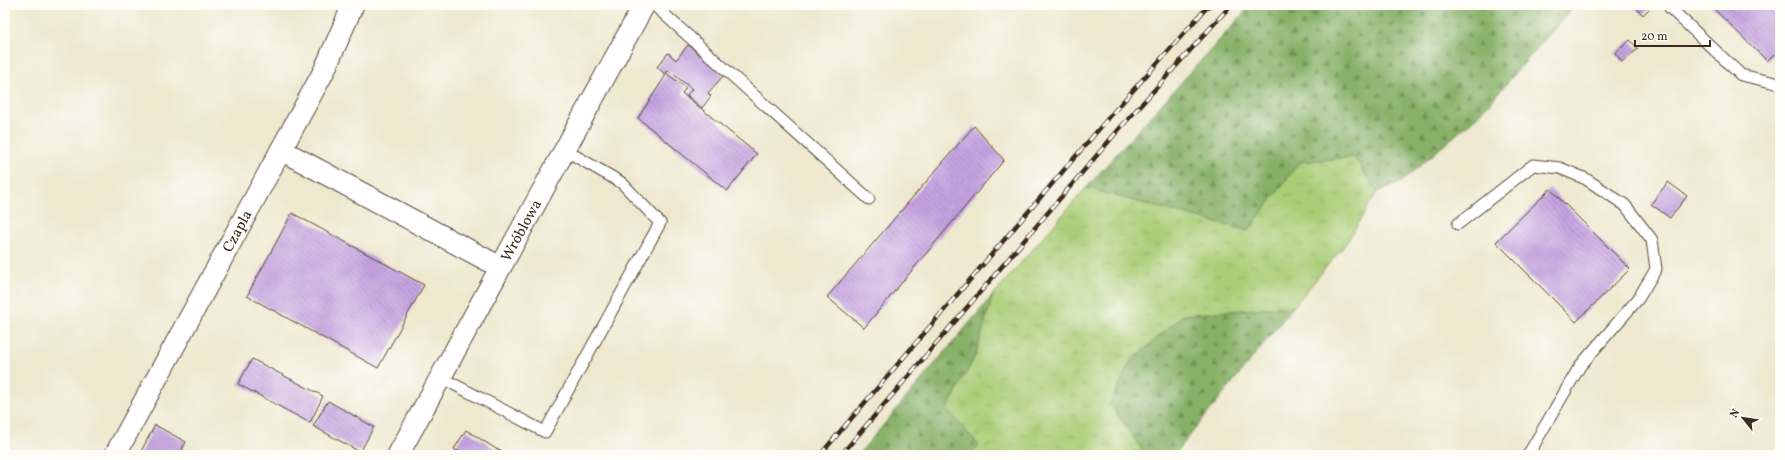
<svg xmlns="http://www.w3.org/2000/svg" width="1785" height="460" font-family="Vollkorn,serif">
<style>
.grass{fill:url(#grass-tufts);stroke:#727c4a}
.forest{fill:url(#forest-firs);stroke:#616e43}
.building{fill:url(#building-back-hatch)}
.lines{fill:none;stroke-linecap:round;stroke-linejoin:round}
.lane-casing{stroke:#564638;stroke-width:13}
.street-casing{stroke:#564638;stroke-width:23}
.lane{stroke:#fff;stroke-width:11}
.street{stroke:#fff;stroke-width:21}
.rail-casing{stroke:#3b2a1e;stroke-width:4.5}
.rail{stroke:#fdfcf7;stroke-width:3;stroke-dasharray:9;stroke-linecap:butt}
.labels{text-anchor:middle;stroke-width:3;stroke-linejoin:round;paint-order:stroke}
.street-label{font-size:15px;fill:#3b2a1e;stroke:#fdfcf7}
</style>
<defs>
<pattern id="grass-tufts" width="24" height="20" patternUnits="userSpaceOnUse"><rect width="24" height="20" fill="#aace77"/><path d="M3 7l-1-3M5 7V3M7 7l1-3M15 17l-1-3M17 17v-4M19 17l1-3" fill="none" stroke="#93b166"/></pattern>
<pattern id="forest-firs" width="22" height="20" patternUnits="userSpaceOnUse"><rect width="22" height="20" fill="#87b168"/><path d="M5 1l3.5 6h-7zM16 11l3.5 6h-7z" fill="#709055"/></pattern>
<pattern id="building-back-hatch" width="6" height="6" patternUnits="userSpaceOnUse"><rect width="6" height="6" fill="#c5a2e1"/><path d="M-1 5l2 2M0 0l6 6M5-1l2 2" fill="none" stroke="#a184b6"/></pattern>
</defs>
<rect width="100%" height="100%" fill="#fdfcf7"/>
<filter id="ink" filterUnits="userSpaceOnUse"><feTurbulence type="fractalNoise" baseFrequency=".025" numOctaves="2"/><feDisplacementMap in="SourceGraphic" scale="8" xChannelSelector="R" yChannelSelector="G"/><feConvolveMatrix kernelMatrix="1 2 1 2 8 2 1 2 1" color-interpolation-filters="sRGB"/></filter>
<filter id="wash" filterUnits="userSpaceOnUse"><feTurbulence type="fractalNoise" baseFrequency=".012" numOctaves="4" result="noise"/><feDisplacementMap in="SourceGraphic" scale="16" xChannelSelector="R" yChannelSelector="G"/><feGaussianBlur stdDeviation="0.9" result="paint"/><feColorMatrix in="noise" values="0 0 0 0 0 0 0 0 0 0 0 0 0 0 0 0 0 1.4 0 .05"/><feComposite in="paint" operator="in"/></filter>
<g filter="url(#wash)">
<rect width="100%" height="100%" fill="#ede8ce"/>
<!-- grass -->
<path class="grass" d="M1354,157L1377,192L1347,242L1294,306L1183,315L1110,404L1146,455H971L979,446L947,409L975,356L993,295L1086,188L1248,231L1299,162Z"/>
<!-- forest -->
<path class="forest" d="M1251,5H1575L1479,115L1401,182L1377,192L1354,157L1299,162L1248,231L1086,188Z
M993,295L975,356L947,409L979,446L971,455H858Z
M1294,306L1174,455H1146L1110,404L1131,361L1183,315Z"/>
<g id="blocks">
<!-- building -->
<path class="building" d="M1633,5H1653L1643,15Z
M1710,5H1780V48L1767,61Z
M1630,40L1638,49L1622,62L1615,53Z
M688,45L724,75L708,93L711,96L702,108L687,95L692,89L668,70L666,73L686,88L682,93L757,154L727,191L638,118L666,75L657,67L668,53L676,60Z
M974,126L1004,160L864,328L827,297Z
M1668,182L1687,196L1670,218L1651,204Z
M1550,189L1630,269L1576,322L1496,242Z
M292,213L424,285L378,368L247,296Z
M252,359L323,396L310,423L238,384Z
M328,401L374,427L360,452L313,426Z
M155,425L186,442L179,455H139Z
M466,430L498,450V449L501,450L500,452L505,455H457L459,452L454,449Z"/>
</g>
</g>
<g filter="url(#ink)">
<use href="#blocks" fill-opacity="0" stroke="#564638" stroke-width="1"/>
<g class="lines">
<defs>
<path id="lane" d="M654,5L869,199
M1670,8L1741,75L1780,84
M1458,224L1533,165L1560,168L1586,179L1625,205L1652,240L1656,269L1638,299L1580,366L1528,455
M440,377L545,432L660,223L622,183L565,150"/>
<g id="street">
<path d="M281,150L500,267"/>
<path id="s1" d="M115,455L324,71L353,5"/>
<path id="s2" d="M398,455L644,5"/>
</g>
</defs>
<!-- lane casing -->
<use href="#lane" class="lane-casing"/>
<!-- street casing -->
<use href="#street" class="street-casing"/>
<!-- lane -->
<use href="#lane" class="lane"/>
<!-- street -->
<use href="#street" class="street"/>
<defs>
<path id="rail" d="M820,455L1111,115L1209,5
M841,455L1121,127L1231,5"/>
</defs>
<!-- rail casing -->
<use href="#rail" class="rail-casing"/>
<!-- rail -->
<use href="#rail" class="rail"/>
</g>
</g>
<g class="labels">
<!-- street labels -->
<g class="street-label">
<text dy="5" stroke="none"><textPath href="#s2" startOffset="256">Wróblowa</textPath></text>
<text dy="5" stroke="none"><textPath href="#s1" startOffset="255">Czapla</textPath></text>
</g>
</g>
<!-- margin -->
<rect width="1785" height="460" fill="none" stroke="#fdfcf7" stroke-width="20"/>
<!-- north arrow -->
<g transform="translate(1743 418) rotate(300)" stroke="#fdfcf7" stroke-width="3" paint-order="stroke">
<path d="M0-3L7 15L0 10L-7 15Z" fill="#3b2a1e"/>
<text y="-6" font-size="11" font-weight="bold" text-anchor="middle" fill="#3b2a1e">N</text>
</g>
<!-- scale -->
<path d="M1635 40v6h75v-6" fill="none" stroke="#3b2a1e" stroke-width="2"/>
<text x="1641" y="40" font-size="12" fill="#3b2a1e" stroke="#fdfcf7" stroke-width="3" paint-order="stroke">20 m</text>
</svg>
